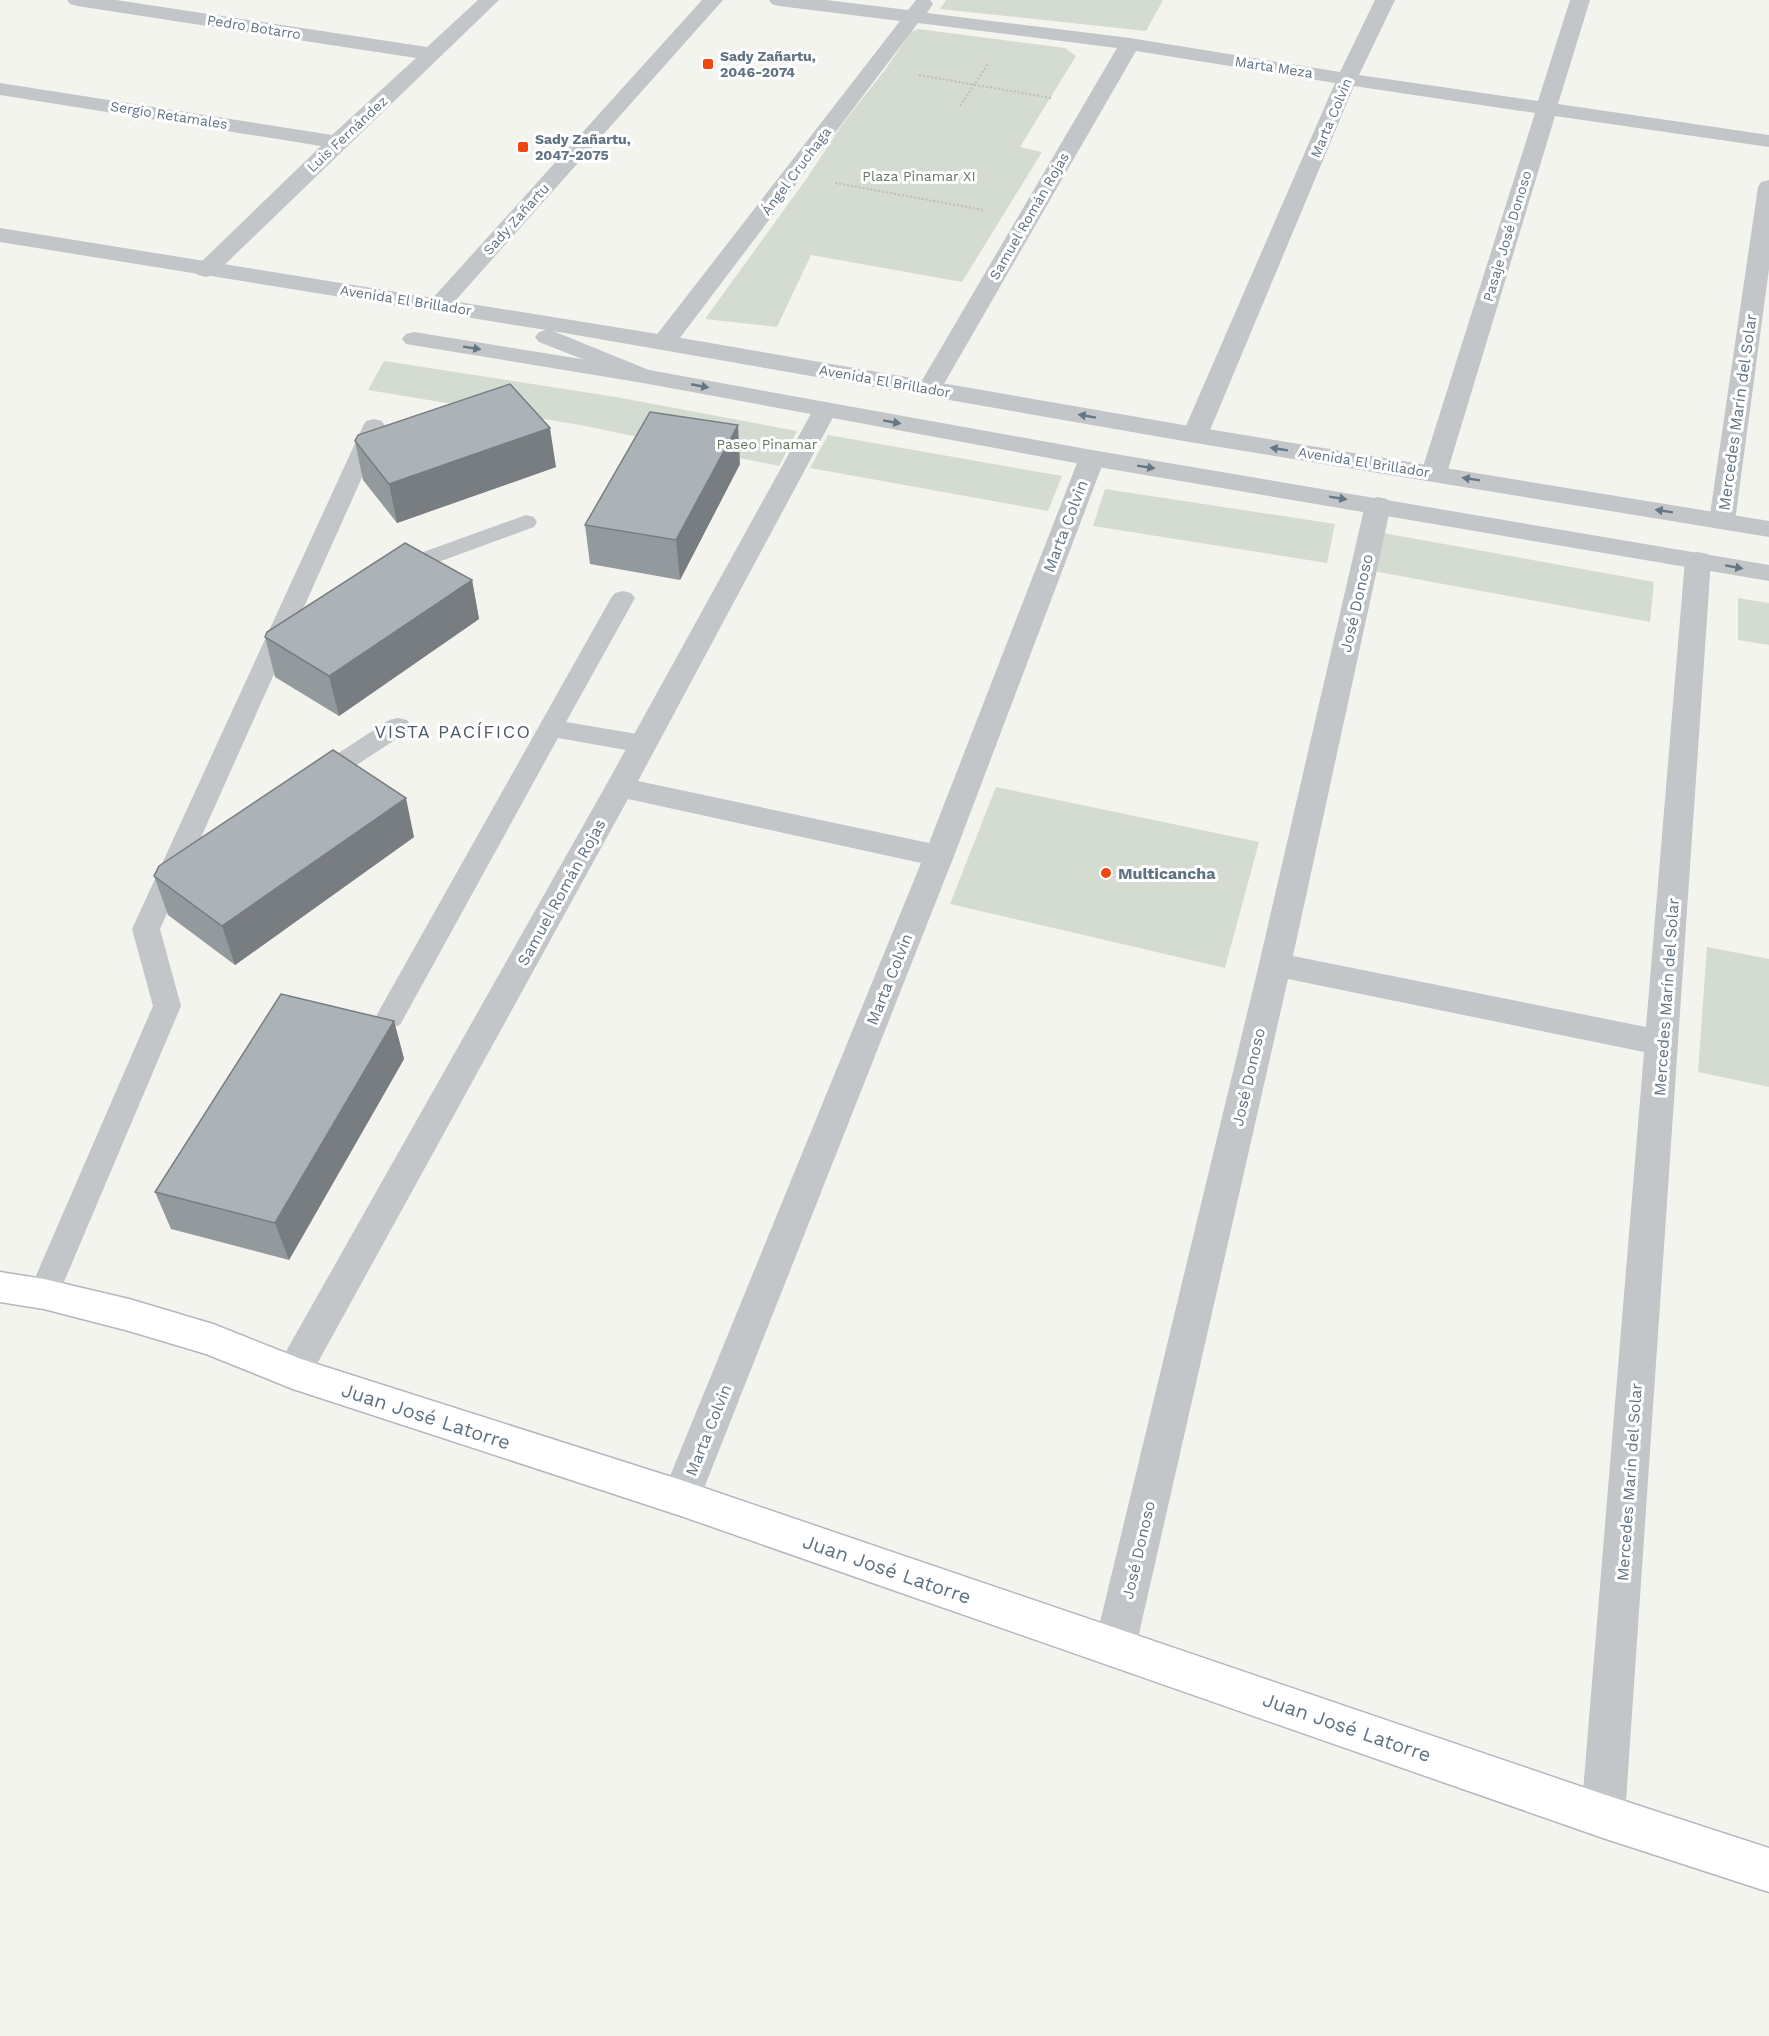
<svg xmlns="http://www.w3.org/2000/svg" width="1769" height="2036" font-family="'Work Sans',sans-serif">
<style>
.green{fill:#d4dbd0}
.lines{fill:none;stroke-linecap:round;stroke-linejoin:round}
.secondary-casing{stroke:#b2b8bc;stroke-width:3}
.path{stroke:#bcbec0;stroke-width:2;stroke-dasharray:2 2;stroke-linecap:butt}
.service{fill:#c2c6c9;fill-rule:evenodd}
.minor{fill:#c2c6c9;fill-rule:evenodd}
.tertiary{fill:#c2c6c9;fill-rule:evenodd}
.secondary{fill:#fff;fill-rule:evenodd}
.wall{fill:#939a9e}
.shaded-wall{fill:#787d81}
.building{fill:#abb3b8;stroke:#787d81;stroke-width:1.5}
.oneway{fill:#657786}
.poi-dot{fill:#f24611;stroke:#fff;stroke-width:2}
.labels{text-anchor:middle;stroke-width:6;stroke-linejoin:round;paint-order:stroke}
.far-street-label{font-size:14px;fill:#607383;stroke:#fff}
.far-poi-label{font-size:14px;font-weight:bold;fill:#607383;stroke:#fff;text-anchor:start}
.far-park-label{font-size:14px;fill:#65795f;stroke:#fff}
.street-label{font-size:16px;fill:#607383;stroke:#fff}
.poi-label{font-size:16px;font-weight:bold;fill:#607383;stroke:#fff;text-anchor:start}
.neighbourhood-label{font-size:18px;letter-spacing:1.5px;fill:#4f5c67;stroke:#fff}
.near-street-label{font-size:20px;fill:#607383;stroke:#fff}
</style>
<rect width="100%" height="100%" fill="#f4f4ef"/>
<!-- green -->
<path class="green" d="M946,0H1163L1146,31L940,9Z
M918,29L1065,48L1076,56L1020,147L1042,152L962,282L811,255L777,327L705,319L807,178L843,123L885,70L911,32Z
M384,361L616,397L797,431L779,466L580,425L368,390Z
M828,435L1062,476L1048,511L810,468Z
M1105,489L1335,524L1327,563L1093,526Z
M1383,533L1654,582L1650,622L1373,571Z
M1738,598L1769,603V645L1738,640Z
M996,787L1259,842L1225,968L950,904Z
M1707,947L1769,959V1087L1698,1072Z"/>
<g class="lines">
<defs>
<path id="secondary" d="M0,1272L44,1279L129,1299L213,1324L301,1359L681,1480L1603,1794L1769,1848V1892L1603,1838L681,1516L293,1389L206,1354L129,1331L44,1309L0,1302Z"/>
</defs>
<!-- secondary casing -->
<use href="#secondary" class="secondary-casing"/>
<!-- path -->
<path class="path" d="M919,75L1051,98
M960,106L988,64
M835,183L984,210"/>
<!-- service -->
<path class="service" d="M374,419L382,421L385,426L160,929L181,1006L55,1303L44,1307L33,1303L28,1294L153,1006L132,929L363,426L366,421Z
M526,515L534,517L537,522L534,527L403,575L395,577L387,575L383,570L387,565Z
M623,591L631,593L635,598L566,722L643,735L652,738L656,744L652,750L643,753L558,738L400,1025L390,1028L380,1025L376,1017L380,1009L611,598L615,593Z
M398,718L407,720L411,726L407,732L323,787L314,790L305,787L301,781L305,775L389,720Z"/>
<!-- minor -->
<path class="minor" d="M67,0H116L427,47L478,0H499L214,275L206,277L198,275L194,270L198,265L321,146L0,95V83L332,135L416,58L77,6L70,4Z
M702,0H723L447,310L439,312L431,310L427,305L431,300Z
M769,0H826L908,10L916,0H930L933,4L927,13L1130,38L1340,72L1375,0H1395L1359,75L1538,101L1570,0H1590L1558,104L1769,135V147L1555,116L1447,473L1443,478L1434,481L1425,478L1421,473L1535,113L1354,86L1208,435L1204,440L1195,443L1186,440L1182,435L1335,83L1136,51L941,389L938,394L929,396L920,394L917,389L1117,48L918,23L673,347L664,349L655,347L652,342L655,337L900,21L779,6L772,4Z
M1769,180V269L1735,521L1731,527L1722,529L1713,527L1709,521L1758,187L1761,182Z
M414,332L643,369L652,371L655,376L652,381L643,383L406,344L402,339L406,334Z
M825,403L834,405L837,410L638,781L929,843L1079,458L1083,453L1092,450L1101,453L1105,458L954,856L695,1511L681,1516L667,1511L661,1498L921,863L628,799L306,1384L293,1389L280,1384L274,1373L280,1362L605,787L813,410L816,405Z
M1378,497L1387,499L1391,505L1293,956L1646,1027L1685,560L1688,554L1698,552L1708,554L1711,560L1625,1816L1618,1831L1603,1838L1588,1831L1581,1816L1644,1052L1288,979L1136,1647L1130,1661L1115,1667L1100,1661L1094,1647L1259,964L1365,505L1369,499Z"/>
<!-- tertiary -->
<path class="tertiary" d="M0,228L664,335L1195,427L1769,521V537L1195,443L553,331L649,370L1092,450L1769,565V581L1092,466L643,383L539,342L535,337L539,332L546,330L0,242Z"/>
<!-- secondary -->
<use href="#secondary" class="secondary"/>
</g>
<!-- wall -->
<path class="wall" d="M355,441L556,467L397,523L363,480Z
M740,464L680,580L590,564L585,525Z
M472,580L479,619L339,716L275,677L265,637Z
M414,837L235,965L168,915L154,876Z
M394,1021L404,1059L289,1260L171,1229L155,1192Z"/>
<!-- shaded-wall -->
<path class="shaded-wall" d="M738,425L740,464L680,580L676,540Z
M550,428L556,467L397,523L389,484Z
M472,580L479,619L339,716L329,676Z
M406,798L414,837L235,965L222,926Z
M394,1021L404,1059L289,1260L275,1223Z"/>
<!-- building -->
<path class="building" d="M510,384L550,428L389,484L355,441L358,435Z
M650,412L738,425L676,540L585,525Z
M405,543L472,580L329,676L265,637L267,632Z
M333,750L406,798L222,926L154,876L159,866Z
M281,994L394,1021L275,1223L155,1192Z"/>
<!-- one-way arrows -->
<defs><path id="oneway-solid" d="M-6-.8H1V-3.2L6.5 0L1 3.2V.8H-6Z" transform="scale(1.5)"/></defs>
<g class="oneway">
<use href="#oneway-solid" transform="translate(472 348) rotate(9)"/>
<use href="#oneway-solid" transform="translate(700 386) rotate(11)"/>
<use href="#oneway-solid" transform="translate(1087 416) rotate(-170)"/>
<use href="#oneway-solid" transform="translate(892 422) rotate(10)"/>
<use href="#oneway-solid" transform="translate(1279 449) rotate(-171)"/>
<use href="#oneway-solid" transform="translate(1146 467) rotate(9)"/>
<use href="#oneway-solid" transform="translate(1471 479) rotate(-171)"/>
<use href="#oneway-solid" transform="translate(1338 498) rotate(9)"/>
<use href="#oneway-solid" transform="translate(1664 511) rotate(-171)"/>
<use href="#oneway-solid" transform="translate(1734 567) rotate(10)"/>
</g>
<!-- markers -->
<g class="poi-dot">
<rect x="702" y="58" width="12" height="12" rx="3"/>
<rect x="517" y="141" width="12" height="12" rx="3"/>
<circle cx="1106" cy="873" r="6"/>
</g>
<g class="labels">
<!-- far-street labels -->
<g class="far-street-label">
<text transform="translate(254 27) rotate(9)" y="5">Pedro Botarro</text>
<text transform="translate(1274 67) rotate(9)" y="5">Marta Meza</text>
<text transform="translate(169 115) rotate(9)" y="5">Sergio Retamales</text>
<text transform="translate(1331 118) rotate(-67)" y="5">Marta Colvin</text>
<text transform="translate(347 134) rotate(-43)" y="5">Luis Fernández</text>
<text transform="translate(796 171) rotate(-53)" y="5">Ángel Cruchaga</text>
<text transform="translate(1029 216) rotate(-60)" y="5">Samuel Román Rojas</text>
<text transform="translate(516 219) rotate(-48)" y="5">Sady Zañartu</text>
<text transform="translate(1507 236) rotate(-73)" y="5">Pasaje José Donoso</text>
<text transform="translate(406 300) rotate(9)" y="5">Avenida El Brillador</text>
<text transform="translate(885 381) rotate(10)" y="5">Avenida El Brillador</text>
<text transform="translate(1364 462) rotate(9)" y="5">Avenida El Brillador</text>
</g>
<!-- far-poi labels -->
<g class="far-poi-label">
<text x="720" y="61">Sady Zañartu,<tspan x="720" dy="16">2046-2074</tspan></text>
<text x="535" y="144">Sady Zañartu,<tspan x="535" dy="16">2047-2075</tspan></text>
</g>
<!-- far-park labels -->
<g class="far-park-label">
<text x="919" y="181">Plaza Pinamar XI</text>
<text x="767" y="449">Paseo Pinamar</text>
</g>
<!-- street labels -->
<g class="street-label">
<text transform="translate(1737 412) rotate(-82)" y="6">Mercedes Marín del Solar</text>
<text transform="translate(1065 526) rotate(-69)" y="6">Marta Colvin</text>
<text transform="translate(1356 603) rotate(-77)" y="6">José Donoso</text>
<text transform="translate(561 892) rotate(-61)" y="6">Samuel Román Rojas</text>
<text transform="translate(889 979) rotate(-68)" y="6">Marta Colvin</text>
<text transform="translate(1666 997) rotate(-86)" y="6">Mercedes Marín del Solar</text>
<text transform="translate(1248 1077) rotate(-77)" y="6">José Donoso</text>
<text transform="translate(708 1430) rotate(-68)" y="6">Marta Colvin</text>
<text transform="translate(1629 1482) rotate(-86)" y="6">Mercedes Marín del Solar</text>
<text transform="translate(1138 1550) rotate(-77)" y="6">José Donoso</text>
</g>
<!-- poi labels -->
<g class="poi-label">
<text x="1118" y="879">Multicancha</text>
</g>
<!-- neighbourhood labels -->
<g class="neighbourhood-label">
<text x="453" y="738">VISTA PACÍFICO</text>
</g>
<!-- near-street labels -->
<g class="near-street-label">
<text transform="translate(426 1416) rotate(18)" y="7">Juan José Latorre</text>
<text transform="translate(887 1569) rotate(19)" y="7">Juan José Latorre</text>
<text transform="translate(1347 1727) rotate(19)" y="7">Juan José Latorre</text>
</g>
</g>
</svg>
